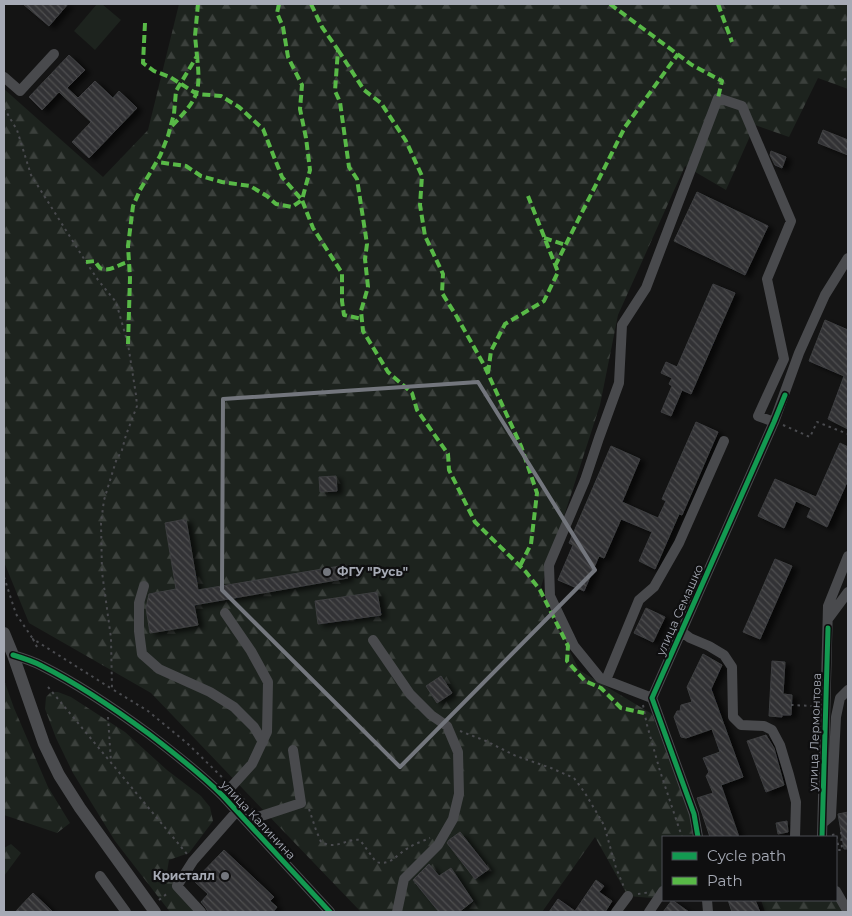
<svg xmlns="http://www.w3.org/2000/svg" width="852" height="916" font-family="Montserrat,sans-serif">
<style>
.green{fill:#1d231e}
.forest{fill:url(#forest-firs)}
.building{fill:url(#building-back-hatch);stroke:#3d3e40;filter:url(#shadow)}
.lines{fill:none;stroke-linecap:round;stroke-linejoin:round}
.path{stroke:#4a4b4f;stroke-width:2;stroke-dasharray:2.5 4;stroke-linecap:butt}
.minor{stroke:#494a4d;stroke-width:10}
.major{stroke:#4b4c4f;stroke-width:12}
.quiet{stroke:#58b947;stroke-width:4;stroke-dasharray:8 4;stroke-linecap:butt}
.cycleway-casing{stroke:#0f0f10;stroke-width:8}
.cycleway{stroke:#139951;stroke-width:5}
.marked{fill:none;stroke:#73767d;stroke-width:4;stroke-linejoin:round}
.poi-dot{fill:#73767d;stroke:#0f0f10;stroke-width:2}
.labels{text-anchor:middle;stroke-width:4.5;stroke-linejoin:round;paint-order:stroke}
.poi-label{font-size:12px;font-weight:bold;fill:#a6aab5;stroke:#0f0f10;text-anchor:start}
.street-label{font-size:12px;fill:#a6aab5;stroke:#0f0f10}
</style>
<defs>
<pattern id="forest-firs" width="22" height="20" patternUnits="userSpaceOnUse" patternTransform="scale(1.25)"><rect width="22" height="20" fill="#1d231e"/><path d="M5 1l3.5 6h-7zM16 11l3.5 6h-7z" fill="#3b403c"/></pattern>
<pattern id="building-back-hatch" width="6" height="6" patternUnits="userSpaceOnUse" patternTransform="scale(1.25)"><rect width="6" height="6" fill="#333335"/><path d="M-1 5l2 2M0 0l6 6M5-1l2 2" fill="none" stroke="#4e4e50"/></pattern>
<filter id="shadow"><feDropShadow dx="5.5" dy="3" stdDeviation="2.5" flood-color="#0009"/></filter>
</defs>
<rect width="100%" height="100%" fill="#141414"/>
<!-- green -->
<path class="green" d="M97,4H102L121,20L95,50L74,31Z"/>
<!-- forest -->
<path class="forest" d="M179,4H848V89L818,78L789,137L755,125L726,190L685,166L618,315L600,405L540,590L579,670L652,714L691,817L693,837H663V899L628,896L595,837L542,912H361L151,693L29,623L4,562V89L103,177L148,130Z
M4,680L14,708L48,787L70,823L57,833L4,815Z
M51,692H58L71,697L125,732L167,770L201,796L210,807L213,821L189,853L169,860L167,872L192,908L196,912H170L115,841L73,773L56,738L45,709L46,697Z
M11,844L21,853L4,876V848Z
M761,900H836L842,912H765Z"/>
<!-- building -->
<path class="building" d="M23,4H68L49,26Z
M69,55L85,70L67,88L78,98L95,81L113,98L119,91L137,108L89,158L72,142L91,122L59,92L42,110L29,97Z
M823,130L848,140V155L818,143Z
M771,151L786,157L782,168L775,165L770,155Z
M697,192L768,226L745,275L674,241Z
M713,284L735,293L691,394L682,390L671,416L661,412L672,386L669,384L672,378L661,373L666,362L677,367Z
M825,320L848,330V429L828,419L844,376L809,361Z
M696,422L718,432L682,515L679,514L655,569L639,561L652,532L621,519L604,558L599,556L584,591L558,580L573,545L569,543L611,446L640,459L622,502L658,518L666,501L662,499Z
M840,443L848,447V480L827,527L807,517L811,508L796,501L784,528L758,516L775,479L816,497Z
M336,476L337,491L320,492L319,477Z
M186,519L198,590L346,565L348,578L194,605L198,625L150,633L146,608L149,594L176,589L165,523Z
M775,559L792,566L760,639L743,632Z
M377,592L381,615L318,624L315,601Z
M646,608L665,617L653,642L634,633Z
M703,654L722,665L711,689L743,777L721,785L739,837H710L697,798L713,793L706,776L709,772L703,758L720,752L712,729L686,738L681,737L674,717L677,711H680L681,705L692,702L687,687Z
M772,661L785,662L783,694L792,695L791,715H782V717L769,716Z
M441,676L452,693L437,703L426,686Z
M766,735L774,748L784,785L766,792L747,741Z
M848,812V849H844L838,814Z
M787,821L788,832L778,834L776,823Z
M460,832L489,869L475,879L447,843L449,840Z
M224,850L274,897L270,901L277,907L273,912H208L206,908L201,902L208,894L194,881Z
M429,864L439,876L451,868L473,901L459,912H439L413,880Z
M596,880L604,886L599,892L612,901L605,912H549L558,899L575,911Z
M33,893L53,912H15Z
M672,900L689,912H663Z
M728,900H755L760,912H732Z"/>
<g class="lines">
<!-- path -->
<path class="path" d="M844,80L848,76
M4,108L17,130L31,175L86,262L98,280L116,302L128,344L136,395L137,406L126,435L122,450L116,461L104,500L101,523L102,572L111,638L112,689L148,711L188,744L225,780
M783,425L810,437L817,422L848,434
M4,577L16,614L33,639
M37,647L33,639L112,689
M48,687L187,854
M643,705L647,725L660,771L682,837
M791,705L812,706V718H816
M108,717L111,762
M460,731L486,741L516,756L551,768L574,778L585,793L604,825L616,868L624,887
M239,794L252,809
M309,809L316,830L321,842C324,843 327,845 330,845C341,846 350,838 360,840L376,862C391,866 396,855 408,848C414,844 423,841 430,838
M265,824L293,856
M832,835L836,834L839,850H842L841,830
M638,894L651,892
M159,900L169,892"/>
<!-- minor -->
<path class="minor" d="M4,77L20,91L54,54
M144,586L139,603V631L142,654L159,669L210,692L234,707L254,727L263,742
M828,619L848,592
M682,632L690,638L709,646L724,655L732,667L733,717L741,725L764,726L772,730L780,745L789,775L796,802L795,837
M373,640L410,694L431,715L447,726L458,752L459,794L453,819L438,845L404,879L397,912
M13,655C23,658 33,661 42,666C80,685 115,709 149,734C174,753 200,773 223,796L330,912
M606,680L639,600L654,587L679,543L724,441
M652,698L600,678L574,646L550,596L549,565L585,480L599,438L619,383L622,325L646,288L718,98L742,106L791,221L767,279L784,359L758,416L774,422
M223,796L252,764L267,732L268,682L251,651L225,613
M246,821L301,803L293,750
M823,823L831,816L836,717L840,698L848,690
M698,837L694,814L652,698L774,422L799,353L825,295L848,258
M822,837L828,606L848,556
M100,876L126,912
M836,891L848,912
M707,900L708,912
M201,912L177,886L193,861L237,811
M616,912L628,896
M649,912L663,891"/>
<!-- major -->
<path class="major" d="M4,633L13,655L44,744L59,775L80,808L155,912"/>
<!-- quiet -->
<path class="quiet" d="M279,4L277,13L283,27L288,57L302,85L300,109L306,138L310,170L302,200L313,228L342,273V301L344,315L362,319
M311,4L322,27L338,50L335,91L340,102L349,167L357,179L367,244L365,259L368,287L361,311L363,331L388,372L412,393L417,410L448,454L449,470L475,522L526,572L540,590L568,646L567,661L585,681L601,688L621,708L644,713
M610,4L692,65L722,81L718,98
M718,4L732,42
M145,23L143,63L154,71L170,77L197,94L221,96L239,107L263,129L282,177L302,200L292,207L276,204L267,196L250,186L222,182L201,176L186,166L157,162
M338,50L364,90L381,103L406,141L422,176L420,205L425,236L443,274L442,293L457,317L484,365L521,446L537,493L531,544L520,566
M172,126C198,98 201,94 197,56
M544,238L566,245
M86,262L95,261C96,263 98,266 100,268C110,273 120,263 129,262
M555,266L625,127L678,54
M128,344L130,278L128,246L133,206L140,190L160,156L168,136L174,114L176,91L197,56L195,36L198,4
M488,373L491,351L505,324L544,301L558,272L528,196"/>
<defs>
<path id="cycleway" d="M13,655C23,658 33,661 42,666C80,685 115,709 149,734C174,753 200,773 223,796L330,912
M698,837L694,814L652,698L774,422L785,395
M822,837L828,628"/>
</defs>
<!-- cycleway casing -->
<use href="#cycleway" class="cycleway-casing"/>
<!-- cycleway -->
<use href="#cycleway" class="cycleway"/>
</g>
<!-- marked area -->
<path class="marked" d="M478,382L595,570L400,767L222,590L223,399Z"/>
<!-- markers -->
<g class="poi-dot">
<circle cx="327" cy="572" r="5"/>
<circle cx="225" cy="876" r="5"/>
</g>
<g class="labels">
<!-- poi labels -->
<g class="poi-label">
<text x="337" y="576">ФГУ "Русь"</text>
<text x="215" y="880" text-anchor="end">Кристалл</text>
</g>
<!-- street labels -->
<g class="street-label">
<text transform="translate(680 610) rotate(-66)" y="4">улица Семашко</text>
<text transform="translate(815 732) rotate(-88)" y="4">улица Лермонтова</text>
<text transform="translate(258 820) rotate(47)" y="4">улица Калинина</text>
</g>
</g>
<!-- border -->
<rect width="852" height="916" fill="none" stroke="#a6aab5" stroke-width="10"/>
<!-- legend -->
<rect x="662" y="836" width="175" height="65" fill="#0f0f10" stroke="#4b4d52"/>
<rect x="672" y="852" width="25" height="8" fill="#139951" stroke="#4b4d52"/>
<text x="707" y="861" font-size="15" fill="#a6aab5">Cycle path</text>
<rect x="672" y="877" width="25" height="8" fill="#58b947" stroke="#4b4d52"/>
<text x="707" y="886" font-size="15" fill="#a6aab5">Path</text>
</svg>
